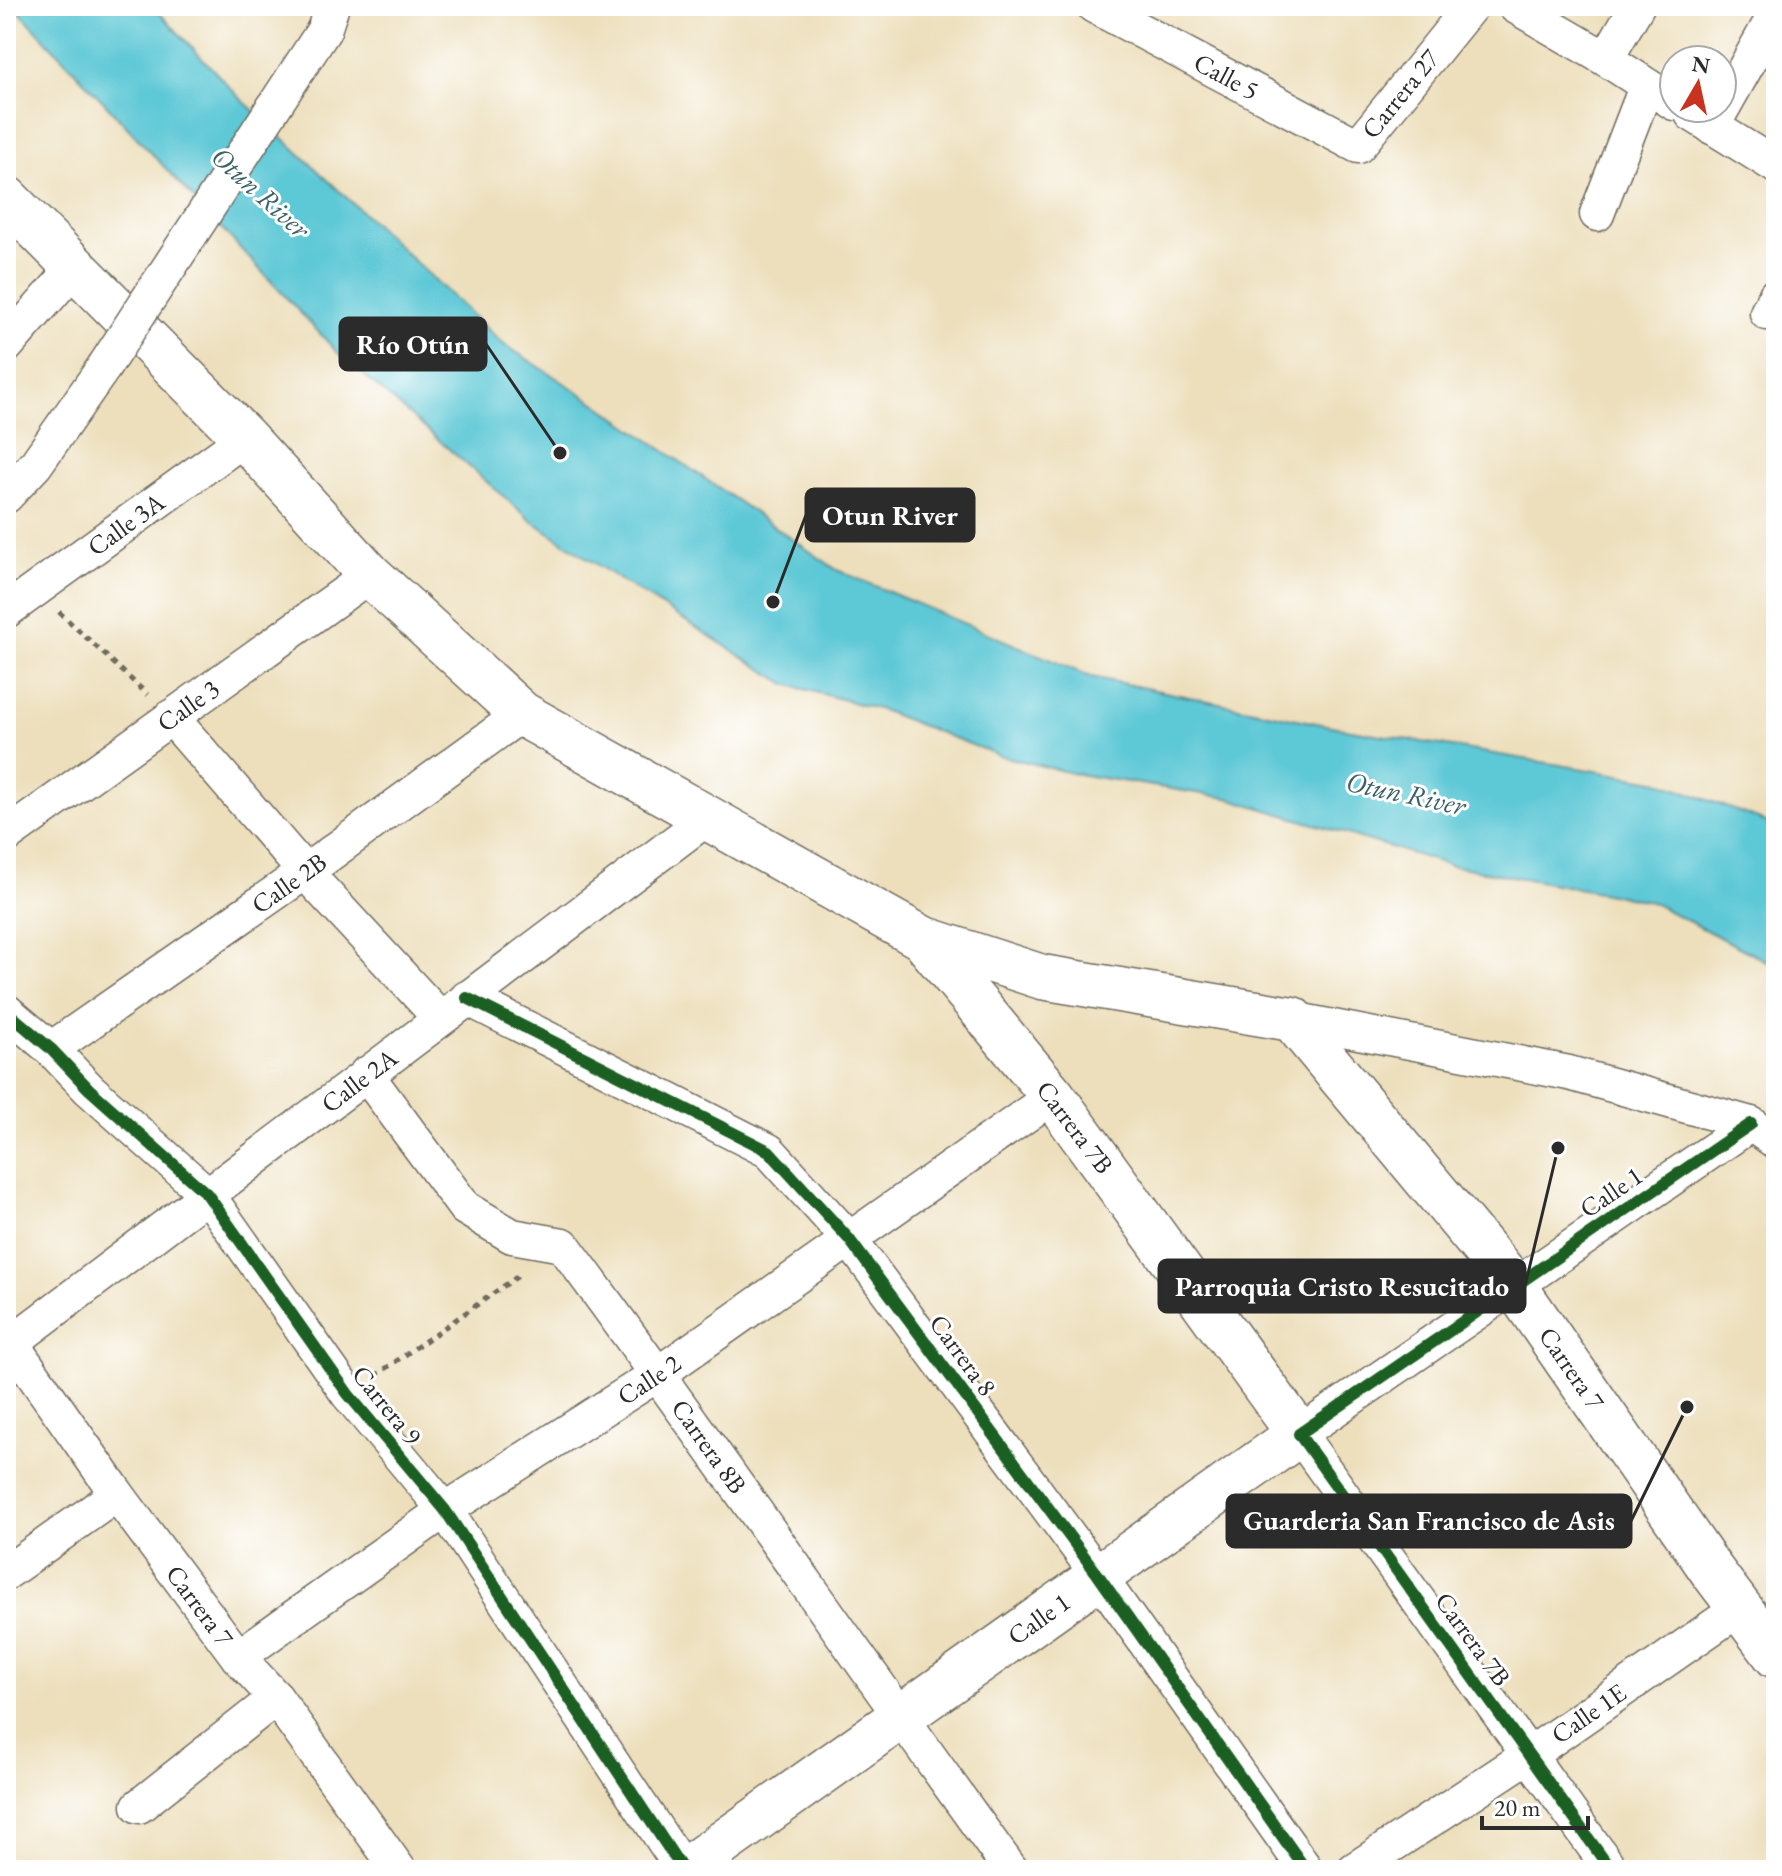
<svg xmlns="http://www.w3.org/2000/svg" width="1782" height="1876" font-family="'EB Garamond',serif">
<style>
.water{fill:#5dc8d6;stroke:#447a80;stroke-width:2}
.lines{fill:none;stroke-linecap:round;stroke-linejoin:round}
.minor-casing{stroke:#6f6a5e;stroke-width:37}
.secondary-casing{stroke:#6f6a5e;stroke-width:47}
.path{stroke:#6f6a5e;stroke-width:5;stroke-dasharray:6 6;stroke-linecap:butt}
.minor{stroke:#fff;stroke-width:34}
.secondary{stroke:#fff;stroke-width:44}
.minor-bridge-casing{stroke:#6f6a5e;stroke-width:37;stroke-linecap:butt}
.minor-bridge{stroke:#fff;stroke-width:34}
.cycleway-casing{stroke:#fff;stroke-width:17}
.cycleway{stroke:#1b5e20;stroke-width:12}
.labels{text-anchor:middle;stroke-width:6;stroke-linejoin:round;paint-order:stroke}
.street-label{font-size:26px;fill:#2b2b2b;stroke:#fff}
.water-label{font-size:28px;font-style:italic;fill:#3c6267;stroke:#fff}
.leader{fill:none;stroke:#2b2b2b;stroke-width:3}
.callout-dot{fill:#2b2b2b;stroke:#fff;stroke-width:3}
.callout{fill:#2b2b2b;stroke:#2b2b2b;stroke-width:3}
.callout-label{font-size:28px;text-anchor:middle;font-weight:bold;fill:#fff}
</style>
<rect width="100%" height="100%" fill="#fff"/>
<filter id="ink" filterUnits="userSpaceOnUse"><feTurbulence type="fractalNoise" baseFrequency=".0125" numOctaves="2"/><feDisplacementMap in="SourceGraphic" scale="16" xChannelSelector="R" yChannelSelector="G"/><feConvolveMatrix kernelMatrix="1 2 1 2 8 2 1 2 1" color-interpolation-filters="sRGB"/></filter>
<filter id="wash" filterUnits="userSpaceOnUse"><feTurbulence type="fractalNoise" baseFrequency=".006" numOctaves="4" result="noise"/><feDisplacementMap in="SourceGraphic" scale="32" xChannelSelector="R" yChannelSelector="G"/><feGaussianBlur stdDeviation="1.8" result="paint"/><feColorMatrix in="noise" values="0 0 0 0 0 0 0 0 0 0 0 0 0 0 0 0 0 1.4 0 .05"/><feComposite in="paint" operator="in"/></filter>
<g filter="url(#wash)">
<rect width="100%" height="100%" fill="#eddfbc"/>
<!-- water -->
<path class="water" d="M14,6H153L238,96L502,343L594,402L837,570L1091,677L1351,730L1661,782L1776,826V966L1649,901L1449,865L1228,798L1071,773L998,755L881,710L786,684L614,576L532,521L338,353Z"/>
</g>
<g filter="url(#ink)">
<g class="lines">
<defs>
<g id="minor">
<path id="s1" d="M1094,6L1358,146L1471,6"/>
<path d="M1515,6L1606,59L1674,103"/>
<path d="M324,30L332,6"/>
<path d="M1606,59L1637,6"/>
<path d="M1692,114L1776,166"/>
<path d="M1712,127L1776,13"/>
<path d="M1597,214L1646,87"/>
<path d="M1767,313L1776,295"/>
<path d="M6,346L75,267"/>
<path d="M6,496L36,464L104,367"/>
<path id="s2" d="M6,611L245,438"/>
<path d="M171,717L305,872L440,1018"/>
<path id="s3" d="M6,836L370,575"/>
<path d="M467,998L769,1151L849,1239L1098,1575L1306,1870"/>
<path d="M6,1011L51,1049L89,1089L207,1194L348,1394L445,1510L683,1870"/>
<path d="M1292,1019L1569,1073L1751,1124L1776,1142"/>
<path id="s4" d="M51,1049L305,872L522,714"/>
<path id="s5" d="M366,1074L465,1208L512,1236L563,1245C716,1451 860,1663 1011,1870"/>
<path id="s6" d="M6,1336L117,1494L238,1657L276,1698L399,1870"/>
<path id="s7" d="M11,1343L706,819"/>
<path d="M6,1573L117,1494"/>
<path id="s8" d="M238,1657L445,1510L658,1374L1053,1096"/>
<path d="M139,1806L276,1698"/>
<path id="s9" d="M1354,1870L1529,1755L1740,1608"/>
<path d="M1611,1870L1299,1434L1751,1124"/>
</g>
<g id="secondary">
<path id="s10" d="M6,198L245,438L370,575L522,714L922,938L1042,977L1292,1019L1514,1285L1712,1571L1776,1656"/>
<path id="s11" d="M685,1870L1299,1434L1053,1096L922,938"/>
</g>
</defs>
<!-- minor casing -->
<use href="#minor" class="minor-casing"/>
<!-- secondary casing -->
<use href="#secondary" class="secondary-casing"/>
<!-- path -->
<path class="path" d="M59,612L148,695
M375,1376L521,1274"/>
<!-- minor -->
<use href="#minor" class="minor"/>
<!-- secondary -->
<use href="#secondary" class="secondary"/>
<defs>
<path id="minor-bridge" d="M104,367L324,30"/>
</defs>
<!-- minor-bridge casing -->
<use href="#minor-bridge" class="minor-bridge-casing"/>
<!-- minor-bridge -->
<use href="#minor-bridge" class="minor-bridge"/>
<defs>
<path id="cycleway" d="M467,998L769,1151L849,1239L1098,1575L1306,1870
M6,1011L51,1049L89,1089L207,1194L348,1394L445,1510L683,1870
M1611,1870L1299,1434L1751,1124"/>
</defs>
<!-- cycleway casing -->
<use href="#cycleway" class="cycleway-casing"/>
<!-- cycleway -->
<use href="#cycleway" class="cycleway"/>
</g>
</g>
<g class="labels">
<!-- street labels -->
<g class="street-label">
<text dy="9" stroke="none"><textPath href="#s1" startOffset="150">Calle 5</textPath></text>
<text dy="9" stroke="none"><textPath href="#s1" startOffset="366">Carrera 27</textPath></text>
<text dy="9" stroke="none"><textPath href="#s2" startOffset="148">Calle 3A</textPath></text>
<text dy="9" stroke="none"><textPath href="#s3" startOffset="224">Calle 3</textPath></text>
<text dy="9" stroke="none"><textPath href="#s4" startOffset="290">Calle 2B</textPath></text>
<text dy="9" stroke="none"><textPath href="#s7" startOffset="436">Calle 2A</textPath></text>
<text transform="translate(1075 1127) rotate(53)" y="9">Carrera 7B</text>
<text transform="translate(1611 1192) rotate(-34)" y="9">Calle 1</text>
<text transform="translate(963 1355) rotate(54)" y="9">Carrera 8</text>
<text dy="9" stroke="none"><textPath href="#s10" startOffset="2016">Carrera 7</textPath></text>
<text dy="9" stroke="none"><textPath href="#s8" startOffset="496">Calle 2</textPath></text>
<text transform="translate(387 1405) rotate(51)" y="9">Carrera 9</text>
<text dy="9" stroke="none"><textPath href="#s5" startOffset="522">Carrera 8B</textPath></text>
<text dy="9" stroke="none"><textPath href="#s6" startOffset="332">Carrera 7</textPath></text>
<text dy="9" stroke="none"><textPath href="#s11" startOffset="434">Calle 1</textPath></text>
<text transform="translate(1473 1639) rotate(54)" y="9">Carrera 7B</text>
<text dy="9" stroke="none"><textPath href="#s9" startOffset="282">Calle 1E</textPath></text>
</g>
<!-- water labels -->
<g class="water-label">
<text transform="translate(261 192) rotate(42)" y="10">Otun River</text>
<text transform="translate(1406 793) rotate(12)" y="10">Otun River</text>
</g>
</g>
<!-- callouts -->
<path class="leader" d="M560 453L486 344M773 602L806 515M1558 1148L1525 1286M1687 1407L1631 1521"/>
<g class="callout-dot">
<circle cx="560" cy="453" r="8"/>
<circle cx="773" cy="602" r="8"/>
<circle cx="1558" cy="1148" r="8"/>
<circle cx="1687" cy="1407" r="8"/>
</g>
<g class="callout">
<rect x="340" y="318" width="146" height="52" rx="8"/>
<rect x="806" y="489" width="168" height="52" rx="8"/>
<rect x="1159" y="1260" width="366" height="52" rx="8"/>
<rect x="1227" y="1495" width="404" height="52" rx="8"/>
</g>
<g class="callout-label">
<text x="413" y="354">Río Otún</text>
<text x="890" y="525">Otun River</text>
<text x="1342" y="1296">Parroquia Cristo Resucitado</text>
<text x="1429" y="1530">Guarderia San Francisco de Asis</text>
</g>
<!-- margin -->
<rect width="1782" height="1876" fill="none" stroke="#fff" stroke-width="32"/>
<!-- north arrow -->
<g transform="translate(1698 84) rotate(9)"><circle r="38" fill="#ffffff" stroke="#aaaaaa" stroke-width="2"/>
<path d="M0-6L14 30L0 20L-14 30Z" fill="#c8321e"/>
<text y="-12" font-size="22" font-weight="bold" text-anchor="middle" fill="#2b2b2b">N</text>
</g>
<!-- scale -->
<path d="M1482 1816v12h106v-12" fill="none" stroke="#2b2b2b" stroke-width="4"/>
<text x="1494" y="1816" font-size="24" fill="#2b2b2b" stroke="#ffffff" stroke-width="6" paint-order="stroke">20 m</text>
</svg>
